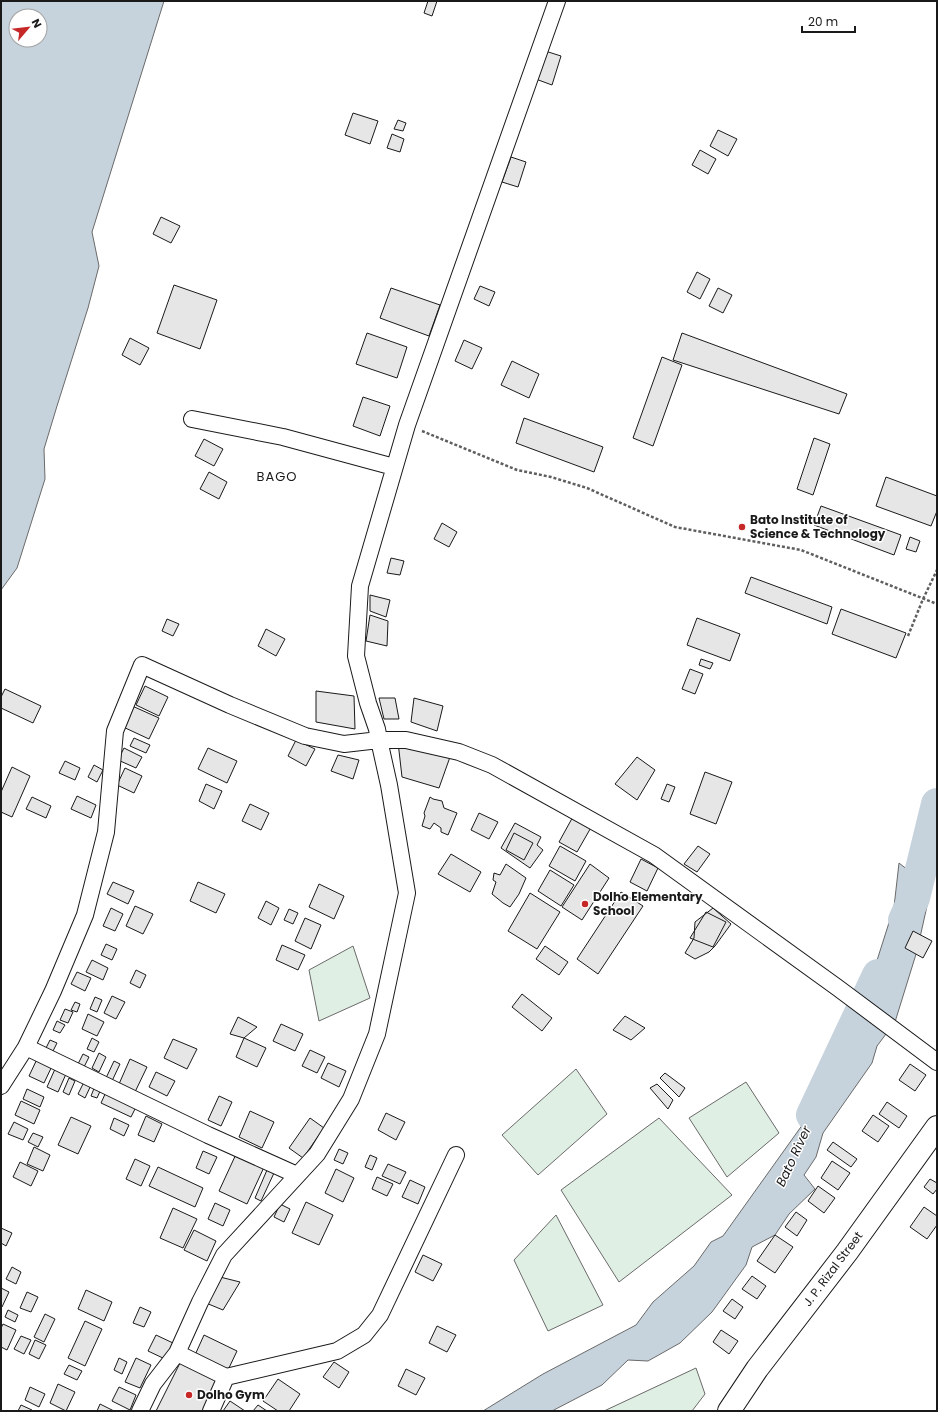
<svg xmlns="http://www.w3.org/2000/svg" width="938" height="1412" font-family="Poppins,sans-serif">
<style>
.green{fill:#e0efe3;stroke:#6a6a6a}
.water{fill:#c6d2dc;stroke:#6a6a6a;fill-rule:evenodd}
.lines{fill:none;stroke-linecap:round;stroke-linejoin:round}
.river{stroke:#c6d2dc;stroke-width:32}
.building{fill:#e6e6e6;stroke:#1a1a1a}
.minor-casing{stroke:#1a1a1a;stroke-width:18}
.primary-casing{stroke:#1a1a1a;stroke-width:24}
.path{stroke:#5f5f5f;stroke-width:2.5;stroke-dasharray:3 2;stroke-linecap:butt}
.minor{stroke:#fff;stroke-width:16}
.primary{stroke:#fff;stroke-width:22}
.poi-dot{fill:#c62828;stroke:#fff;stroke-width:1.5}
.labels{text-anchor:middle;stroke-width:3;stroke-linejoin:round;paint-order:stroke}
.poi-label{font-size:12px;font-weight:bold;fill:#1a1a1a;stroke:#fff;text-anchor:start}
.street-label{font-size:12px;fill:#1a1a1a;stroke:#fff}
.neighbourhood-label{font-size:13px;letter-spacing:1px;fill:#1a1a1a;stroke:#fff}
.water-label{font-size:13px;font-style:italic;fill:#1a1a1a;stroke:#fff}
</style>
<rect width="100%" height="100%" fill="#fff"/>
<!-- green -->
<path class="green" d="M353,946L370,998L319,1021L309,970Z
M576,1069L607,1114L538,1175L502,1135Z
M746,1082L779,1133L727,1177L689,1118Z
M659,1118L732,1195L619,1282L561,1190Z
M556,1215L603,1305L548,1331L514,1260Z
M696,1368L705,1394L692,1411H604Z"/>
<!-- water -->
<path class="water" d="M1,1H164L92,232L99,266L88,308L57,406L44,449L45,479L17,568L1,590ZM16,16H40V40H16Z
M899,863L931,888L917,951L895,1022L877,1046L872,1063L823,1133L816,1157L804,1175L815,1189L789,1214L775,1235L752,1247L746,1265L712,1312L680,1343L648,1361L628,1360L602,1385L552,1411H483L543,1374L636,1325L653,1302L694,1266L711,1242L723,1236L808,1117L814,1099L831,1075L837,1057L854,1033L860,1022L865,998L894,907Z"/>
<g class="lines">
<!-- river -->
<path class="river" d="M904,920L914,898L937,804
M812,1115L878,975"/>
</g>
<!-- building -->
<path class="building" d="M428,1H437L432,16L424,13Z
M542,50L561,56L552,85L533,78Z
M353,113L378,121L370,144L345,135Z
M398,120L406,123L403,131L394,129Z
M718,130L737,139L728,156L710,146Z
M392,134L404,139L400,152L387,148Z
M700,150L716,159L708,174L692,165Z
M511,157L526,162L518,187L502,182Z
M161,217L180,226L171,243L153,234Z
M697,272L710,279L700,299L687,292Z
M174,285L217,300L200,349L157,333Z
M480,286L495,292L489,306L474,299Z
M391,288L440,305L429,336L380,318Z
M718,288L732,295L723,313L709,306Z
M367,333L407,347L397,378L356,364Z
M682,333L847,394L839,414L673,360Z
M130,338L149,348L140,365L122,355Z
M464,340L482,348L472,369L455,361Z
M662,357L682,365L653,446L633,438Z
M512,361L539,374L529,398L501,385Z
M363,397L390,406L380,436L353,426Z
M524,418L603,447L594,472L516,443Z
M814,438L830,444L813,495L797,489Z
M204,439L223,449L214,466L195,456Z
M209,472L227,482L219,499L200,489Z
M886,477L937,496V511L931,526L876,506Z
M821,506L901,535L894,555L814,525Z
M442,523L457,532L449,547L434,539Z
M910,537L920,541L916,552L906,549Z
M391,558L404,561L400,575L387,573Z
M751,577L832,607L827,624L745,593Z
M370,595L390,600L386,617L370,611Z
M841,609L906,633L896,658L832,634Z
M370,615L388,621L387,646L366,641Z
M697,618L740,634L730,661L687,645Z
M167,619L179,624L173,636L162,631Z
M266,629L285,639L276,656L258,646Z
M701,659L713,663L710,669L699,665Z
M690,669L703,674L695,694L682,689Z
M145,686L168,697L159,716L136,705Z
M5,689L41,706L33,723L1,708V697Z
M316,691L354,696L355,729L316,722Z
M379,698H395L399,719H384Z
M414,698L443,706L437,731L411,722Z
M130,705L159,718L149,739L121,726Z
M134,738L150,745L146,753L130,746Z
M296,740L315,749L306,766L288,756Z
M398,742L450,757L439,788L402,777Z
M124,748L142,757L136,768L118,760Z
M208,748L237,761L227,783L198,769Z
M338,755L359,760L353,779L331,771Z
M637,757L655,770L637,800L615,784Z
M65,761L80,768L75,780L59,773Z
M94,765L103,770L97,782L88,777Z
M12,767L30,776L12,817L1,812V792Z
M125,768L142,776L134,793L117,785Z
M705,772L732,782L716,824L690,814Z
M206,784L222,791L214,809L199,801Z
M667,784L675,787L669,802L661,799Z
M77,796L96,805L91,818L71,809Z
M32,797L51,806L46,818L26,809Z
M430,797L433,799L442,801L444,808L457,813L448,835L441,832V828L434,823L430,829L422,826L425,816L424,813Z
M250,804L269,813L261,830L242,821Z
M479,813L498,822L489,839L471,830Z
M575,813L593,824L577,852L559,842Z
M515,823L541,837L537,845L543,850L530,868L501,848Z
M514,833L533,843L524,860L506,850Z
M560,846L586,861L575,881L549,866Z
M698,846L710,854L697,872L684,864Z
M451,854L481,872L470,892L438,874Z
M641,859L658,868L647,891L630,882Z
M506,864L526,878L519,894L510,907L503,903L492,894L496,882L493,880L494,873L500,875Z
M590,864L609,878L582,920L562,907Z
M550,870L574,885L561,906L538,891Z
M113,882L134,891L128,904L107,894Z
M198,882L225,894L216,913L190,901Z
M319,884L344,896L334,919L309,907Z
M621,892L643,906L598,974L577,959Z
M530,893L560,912L537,949L508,931Z
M266,901L279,908L271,925L258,918Z
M135,906L153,914L143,934L126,926Z
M111,908L123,914L115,931L103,926Z
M713,908L731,924L715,946L709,952L695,959L685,953L694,938L695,922Z
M289,909L298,913L293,924L284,920Z
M706,912L726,922L713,947L690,938Z
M305,918L321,925L311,949L295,941Z
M913,931L932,941L923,958L905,948Z
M106,944L117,949L112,960L101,955Z
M282,945L305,955L298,970L276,960Z
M545,946L568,962L559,975L536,959Z
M92,960L108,968L103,980L86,972Z
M136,970L146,975L140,988L130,983Z
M77,972L91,978L85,991L71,984Z
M522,994L552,1018L542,1031L512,1007Z
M112,996L125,1002L116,1019L104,1013Z
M95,997L102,1000L97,1012L90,1009Z
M75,1002L80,1004L77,1012L71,1010Z
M65,1009L73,1012L68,1023L60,1020Z
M88,1014L104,1022L97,1036L82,1029Z
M625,1016L645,1028L631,1040L613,1030Z
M238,1017L257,1027L244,1038L230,1034Z
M57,1021L65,1025L60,1033L53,1030Z
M281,1024L303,1034L295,1051L273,1041Z
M92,1038L99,1042L94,1052L87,1049Z
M244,1038L266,1048L257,1067L236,1057Z
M173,1039L197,1049L187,1069L164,1058Z
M50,1040L57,1043L53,1051L46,1048Z
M310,1050L325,1057L317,1073L302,1066Z
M99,1053L106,1057L99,1072L92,1068Z
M83,1054L89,1057L84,1067L78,1064Z
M38,1057L53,1064L44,1083L29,1076Z
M130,1059L147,1067L135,1092L119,1084Z
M114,1061L120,1064L112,1081L106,1078Z
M328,1063L346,1071L339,1087L321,1078Z
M910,1064L926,1075L915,1091L899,1080Z
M55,1069L66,1074L58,1092L47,1087Z
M156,1072L175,1081L167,1096L149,1087Z
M665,1073L685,1088L679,1097L660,1078Z
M69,1078L75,1081L69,1095L63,1092Z
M85,1080L92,1083L85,1098L78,1094Z
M657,1084L673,1100L668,1109L650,1088Z
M95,1086L101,1089L97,1098L91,1096Z
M27,1089L44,1097L40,1107L23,1099Z
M106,1092L136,1107L131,1117L101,1103Z
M219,1096L232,1102L221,1126L208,1120Z
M21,1101L40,1110L34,1124L15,1115Z
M887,1102L907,1116L899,1128L879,1114Z
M250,1111L274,1122L262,1148L239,1137Z
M386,1113L405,1122L396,1140L378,1130Z
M873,1115L889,1126L878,1142L862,1131Z
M146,1116L162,1124L154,1142L138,1135Z
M71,1117L91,1126L78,1154L58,1145Z
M114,1118L129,1125L124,1136L110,1129Z
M310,1118L324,1128L303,1158L289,1148Z
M14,1122L28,1129L23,1140L8,1134Z
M33,1133L43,1137L38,1147L28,1142Z
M833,1142L857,1159L851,1167L827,1150Z
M34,1147L50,1155L43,1171L27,1164Z
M339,1149L348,1153L343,1164L334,1160Z
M203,1151L217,1157L209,1174L196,1168Z
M237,1152L265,1165L247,1204L219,1191Z
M370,1155L377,1158L372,1170L365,1167Z
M135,1159L150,1166L141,1186L126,1179Z
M832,1161L850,1173L838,1190L821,1178Z
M20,1162L38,1171L31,1186L13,1177Z
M388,1164L406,1172L400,1184L382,1176Z
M158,1167L203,1188L195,1207L149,1186Z
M336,1169L354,1178L343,1202L325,1193Z
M267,1170L274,1173L261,1201L255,1198Z
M377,1177L393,1184L387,1196L372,1189Z
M930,1179L937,1183V1189L933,1194L924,1187Z
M410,1180L425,1187L418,1204L402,1197Z
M818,1186L835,1198L824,1213L808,1201Z
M306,1202L333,1215L319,1245L292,1233Z
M215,1203L230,1210L223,1226L208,1219Z
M280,1204L290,1209L284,1222L274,1217Z
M924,1207L937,1216V1225L927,1239L910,1227Z
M173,1208L197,1219L183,1248L160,1238Z
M796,1212L807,1220L797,1236L785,1227Z
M1,1228L12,1233L6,1246L1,1243Z
M194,1230L216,1241L207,1261L184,1250Z
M775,1235L793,1247L775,1273L757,1261Z
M423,1255L442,1264L433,1281L415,1272Z
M12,1267L21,1272L16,1284L6,1279Z
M752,1276L766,1286L757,1299L742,1289Z
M220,1277L240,1282L223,1310L206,1303Z
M1,1288L9,1292L2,1307H1Z
M86,1290L112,1302L104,1321L78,1309Z
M27,1292L38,1297L31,1312L20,1308Z
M732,1299L743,1307L735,1319L723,1311Z
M140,1307L151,1312L144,1327L133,1323Z
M8,1310L18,1315L15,1322L5,1317Z
M45,1314L55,1319L44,1342L34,1337Z
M85,1321L102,1329L85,1366L68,1358Z
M3,1324L16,1330L7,1350L1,1347V1328Z
M437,1326L456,1335L447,1352L429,1343Z
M721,1330L738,1341L729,1354L713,1342Z
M156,1335L173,1343L165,1359L148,1351Z
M204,1335L237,1351L228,1370L195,1355Z
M21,1336L31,1340L24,1354L14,1349Z
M35,1340L46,1345L39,1359L29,1354Z
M119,1358L127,1362L122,1374L114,1370Z
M136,1358L151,1365L140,1388L125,1382Z
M182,1359L223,1379L207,1411H156Z
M334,1362L349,1372L339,1388L323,1377Z
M69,1365L82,1371L77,1380L64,1374Z
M406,1369L425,1378L416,1395L398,1386Z
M278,1379L300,1394L289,1411H278L263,1401Z
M58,1384L75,1392L66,1411L50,1403Z
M30,1387L45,1394L39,1407L25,1400Z
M119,1387L136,1395L130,1410L112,1401Z
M230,1401L245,1411H223Z
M100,1404L114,1411H97Z
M21,1405L32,1410V1411H18Z
M258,1405L267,1411H253Z"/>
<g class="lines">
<defs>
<path id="minor" d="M192,419L283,437L394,467
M1,1086L26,1047
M297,1175L208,1135L26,1047L53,991L85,915L106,832L115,731L142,665L230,705L305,736L344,744L379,740L377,729L368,703L356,656L360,586L407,425L557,1
M177,1353L226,1377L211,1411
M226,1377L337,1351L364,1335L380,1315L456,1155
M140,1411L153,1384L177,1353L200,1302L224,1255L317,1154L351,1099L377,1034L407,893L389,785L379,740H406L459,752L492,765L654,855L838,988L937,1062"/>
<path id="primary" d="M729,1411L757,1369L847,1252L937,1127"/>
</defs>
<!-- minor casing -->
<use href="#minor" class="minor-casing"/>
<!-- primary casing -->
<use href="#primary" class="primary-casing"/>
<!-- path -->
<path class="path" d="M422,431L517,470L551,477L587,488L675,527L801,550L937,604
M908,636L923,599L937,570"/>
<!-- minor -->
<use href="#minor" class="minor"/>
<!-- primary -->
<use href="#primary" class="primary"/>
</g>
<!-- markers -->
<g class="poi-dot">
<circle cx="742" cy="527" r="4"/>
<circle cx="585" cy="904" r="4"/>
<circle cx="189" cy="1395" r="4"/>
</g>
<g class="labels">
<!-- poi labels -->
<g class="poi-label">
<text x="750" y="524">Bato Institute of<tspan x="750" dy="14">Science &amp; Technology</tspan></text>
<text x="593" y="901">Dolho Elementary<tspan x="593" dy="14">School</tspan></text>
<text x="197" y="1399">Dolho Gym</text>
</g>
<!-- street labels -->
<g class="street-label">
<text transform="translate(833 1269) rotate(-53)" y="4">J. P. Rizal Street</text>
</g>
<!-- neighbourhood labels -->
<g class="neighbourhood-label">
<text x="277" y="481">BAGO</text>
</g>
<!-- water labels -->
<g class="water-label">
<text transform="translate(793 1156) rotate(-65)" y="5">Bato River</text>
</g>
</g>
<!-- border -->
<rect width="938" height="1412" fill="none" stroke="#1a1a1a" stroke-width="4"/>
<!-- north arrow -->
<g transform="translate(28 28) rotate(62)"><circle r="19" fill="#ffffff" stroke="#a3a3a3"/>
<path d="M0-3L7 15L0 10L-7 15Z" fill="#c62828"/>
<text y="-6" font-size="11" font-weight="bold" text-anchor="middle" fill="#1a1a1a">N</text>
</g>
<!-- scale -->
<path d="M802 26v6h53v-6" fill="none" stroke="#1a1a1a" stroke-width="2"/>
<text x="808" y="26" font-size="12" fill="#1a1a1a" stroke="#ffffff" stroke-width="3" paint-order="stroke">20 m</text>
</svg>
